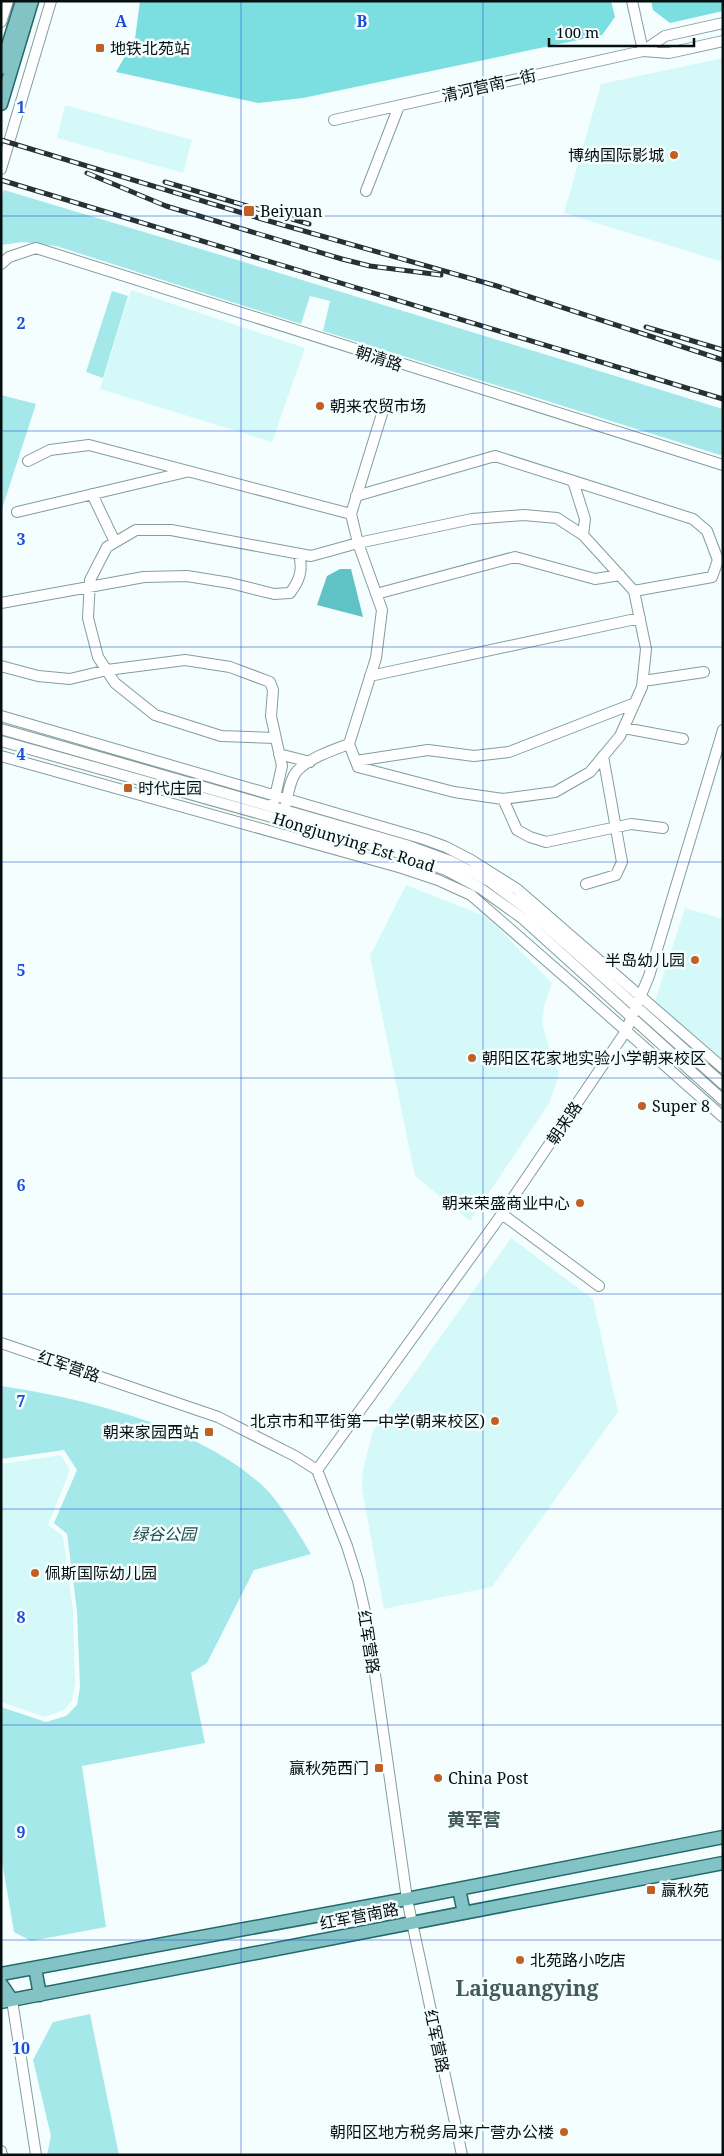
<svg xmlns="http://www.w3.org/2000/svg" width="724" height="2156" font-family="'Noto Serif','Noto Sans SC',serif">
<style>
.built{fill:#d5f9f9}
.green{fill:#a5e8ea}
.forest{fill:#7bdee1}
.water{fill:#5fc3c6}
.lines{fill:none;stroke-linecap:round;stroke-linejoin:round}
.minor-casing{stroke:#849d9d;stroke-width:12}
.major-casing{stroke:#226a6c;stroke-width:15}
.minor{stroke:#fff;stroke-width:10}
.major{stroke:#83c3c5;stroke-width:12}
.rail-casing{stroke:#273131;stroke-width:5}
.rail{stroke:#f4fefe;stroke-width:3;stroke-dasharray:9;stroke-linecap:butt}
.grid{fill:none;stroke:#1d4ed8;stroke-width:1;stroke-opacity:0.55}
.poi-dot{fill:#c26024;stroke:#f4fefe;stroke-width:2}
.labels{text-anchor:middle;stroke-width:5;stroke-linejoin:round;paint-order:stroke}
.poi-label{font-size:16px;fill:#060f0f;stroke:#f4fefe;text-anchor:start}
.street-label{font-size:16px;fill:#060f0f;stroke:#f4fefe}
.park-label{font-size:16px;font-style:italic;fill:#204d4e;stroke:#f4fefe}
.neighbourhood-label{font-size:18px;font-weight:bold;fill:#43595a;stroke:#f4fefe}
.district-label{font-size:21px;font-weight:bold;fill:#43595a;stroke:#f4fefe}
.grid-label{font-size:16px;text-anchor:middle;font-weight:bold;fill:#1d4ed8;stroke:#f4fefe;stroke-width:5;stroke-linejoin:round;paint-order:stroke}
</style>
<rect width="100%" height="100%" fill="#f4fefe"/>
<!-- built -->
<path class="built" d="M723,58V262L564,213L601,84Z
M65,105L192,140L183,173L57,138Z
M131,290L305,348L272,442L100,389Z
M406,885L487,917L552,983L544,1006L542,1023L547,1042L559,1074L550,1102L470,1221L415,1176L370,956Z
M685,908L723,919V1064L655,1001Z
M511,1238L593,1299L618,1412L492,1587L384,1609L362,1489L363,1470L373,1431Z
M61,1455L70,1470L48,1525L63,1536L73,1610L75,1684L72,1701L64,1710L45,1717L1,1702V1464Z"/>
<!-- green -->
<path class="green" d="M4,190L234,259L723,409V456L323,331L330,301L310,296L301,324L56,246L23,242L1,245V197Z
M112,291L128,296L103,378L86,372Z
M1,395L36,404L1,512Z
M1,1386C87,1399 197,1426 263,1486C278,1500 300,1535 311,1554L254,1570L207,1663L191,1673L205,1743L82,1766L106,1927L31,1941L14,1932L1,1855V1707L46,1722L66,1716L77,1705L80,1687L77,1611L67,1534L54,1523L77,1470L64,1450L1,1459Z
M90,2014L119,2155H47L51,2136L33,2060L53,2022Z"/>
<!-- forest -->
<path class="forest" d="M140,1H611L615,17L602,35L303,98L258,103L116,72L135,39Z
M651,1H723V11L670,23L653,10Z"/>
<!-- water -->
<path class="water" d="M340,569H351L363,617L317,605L327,576Z"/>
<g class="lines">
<defs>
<path id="minor" d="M632,1L643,51
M1,22L8,1
M643,51L665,36L723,23
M334,120L643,51L669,53L723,41
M1,169L51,1
M366,191L399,106
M1,264L9,257L36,248L723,465
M28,461L50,450L89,445L351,514
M573,481L585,519L583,535
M92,494L115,542
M356,496L495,456L693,519L707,531L718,560L712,577L634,591
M17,512L186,472
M376,594L515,557L595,579L620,575
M1,603L144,577L187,576L230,583L274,594L290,593C300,580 303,570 299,554
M1,666L38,676L70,679L107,670L185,660L230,667L270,682L273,690L271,716L282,766L274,801
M370,676L640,618
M643,681L704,672
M1,716L424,839L446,847L471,860L517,889L723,1068
M624,728L683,739
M1,729L406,845L450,861L489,881L528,910L723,1084
M275,738L221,736L155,715L115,683L98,657L88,618L90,580L107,547L136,530H171L311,556L358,543L472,519L524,515L557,518L583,535L634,591L646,649L642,687L620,736L590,772L555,792L503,799L454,792L358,767L349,744
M1,741L403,854L446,870L480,888L522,918L723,1100
M279,754L310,762
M1,756L402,868L438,880L471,895L572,983L723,1117
M356,761L428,750L474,756L509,752L635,703
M503,799L517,830L530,837L546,842L631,824L663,828
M286,804C288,794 290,779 297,771C309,758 333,750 349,744L376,658L382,610L358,543L351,514L385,404
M586,884L616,875L622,862L603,756
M502,1214L599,1286
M1,1343L218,1417L295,1456L317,1470L347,1546L358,1581L368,1625L407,1899L462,2155
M317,1470L502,1214L626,1031L649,976L723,730
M12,2000L36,2155
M1,2151L2,2155"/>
<path id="major" d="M1,68L22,1
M1,104L32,1
M459,1889L464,1913
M35,1968L40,1995
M1,1974L407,1899L723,1837
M1,1984L12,2000
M1,2002L723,1863"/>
</defs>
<!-- minor casing -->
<use href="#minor" class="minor-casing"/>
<!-- major casing -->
<use href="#major" class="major-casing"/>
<!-- minor -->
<use href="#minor" class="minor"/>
<!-- major -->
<use href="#major" class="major"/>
<defs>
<path id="rail" d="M1,140L262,219L497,286L723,360
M87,173L166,206L342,259L370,266L441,275
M1,180L723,399
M165,182L309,224
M646,327L723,350"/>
</defs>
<!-- rail casing -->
<use href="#rail" class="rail-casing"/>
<!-- rail -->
<use href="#rail" class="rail"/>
</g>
<!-- grid -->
<path class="grid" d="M241,1V2155M483,1V2155M1,216H723M1,431H723M1,647H723M1,862H723M1,1078H723M1,1294H723M1,1509H723M1,1725H723M1,1940H723"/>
<!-- markers -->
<g class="poi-dot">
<rect x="95" y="43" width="10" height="10" rx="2.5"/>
<circle cx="674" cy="155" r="5"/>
<rect x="243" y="205" width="12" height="12" rx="2.5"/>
<circle cx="320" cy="406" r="5"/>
<rect x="123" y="783" width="10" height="10" rx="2.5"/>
<circle cx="695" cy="960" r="5"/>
<circle cx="472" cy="1058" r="5"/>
<circle cx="642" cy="1106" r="5"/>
<circle cx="580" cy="1203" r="5"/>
<circle cx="495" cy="1421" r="5"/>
<rect x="204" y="1427" width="10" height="10" rx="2.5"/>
<circle cx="35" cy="1573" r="5"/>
<rect x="374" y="1763" width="10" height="10" rx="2.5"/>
<circle cx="438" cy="1778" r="5"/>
<rect x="646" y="1885" width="10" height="10" rx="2.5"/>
<circle cx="520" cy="1960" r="5"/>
<circle cx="564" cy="2132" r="5"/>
</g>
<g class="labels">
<!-- poi labels -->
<g class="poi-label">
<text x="110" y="54">地铁北苑站</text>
<text x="664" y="161" text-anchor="end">博纳国际影城</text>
<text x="260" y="217">Beiyuan</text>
<text x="330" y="412">朝来农贸市场</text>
<text x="138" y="794">时代庄园</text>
<text x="685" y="966" text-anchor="end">半岛幼儿园</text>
<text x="482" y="1064">朝阳区花家地实验小学朝来校区</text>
<text x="652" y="1112">Super 8</text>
<text x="570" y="1209" text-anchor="end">朝来荣盛商业中心</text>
<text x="485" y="1427" text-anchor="end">北京市和平街第一中学(朝来校区)</text>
<text x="199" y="1438" text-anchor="end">朝来家园西站</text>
<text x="45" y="1579">佩斯国际幼儿园</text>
<text x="369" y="1774" text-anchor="end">赢秋苑西门</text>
<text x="448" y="1784">China Post</text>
<text x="661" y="1896">赢秋苑</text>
<text x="530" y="1966">北苑路小吃店</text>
<text x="554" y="2138" text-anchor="end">朝阳区地方税务局来广营办公楼</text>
</g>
<!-- street labels -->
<g class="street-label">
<text transform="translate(489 85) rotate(-13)" y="6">清河营南一街</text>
<text transform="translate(379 358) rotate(18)" y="6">朝清路</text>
<text transform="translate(354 842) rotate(17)" y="6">Hongjunying Est Road</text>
<text transform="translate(564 1123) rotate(-56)" y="6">朝来路</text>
<text transform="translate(69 1366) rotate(19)" y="6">红军营路</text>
<text transform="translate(369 1642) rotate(81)" y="6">红军营路</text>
<text transform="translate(359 1916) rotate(-11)" y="6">红军营南路</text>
<text transform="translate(437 2041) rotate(78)" y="6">红军营路</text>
</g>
<!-- park labels -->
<g class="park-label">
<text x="164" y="1540">绿谷公园</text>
</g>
<!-- neighbourhood labels -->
<g class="neighbourhood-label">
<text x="474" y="1826">黄军营</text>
</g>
<!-- district labels -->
<g class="district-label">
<text x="527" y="1996">Laiguangying</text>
</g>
</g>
<g class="grid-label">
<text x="121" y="27">A</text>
<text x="362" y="27">B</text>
<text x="21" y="113">1</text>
<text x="21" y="329">2</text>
<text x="21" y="545">3</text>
<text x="21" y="760">4</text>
<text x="21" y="976">5</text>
<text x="21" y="1191">6</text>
<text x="21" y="1407">7</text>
<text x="21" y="1623">8</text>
<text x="21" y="1838">9</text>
<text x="21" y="2054">10</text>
</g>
<!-- border -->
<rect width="724" height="2156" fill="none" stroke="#060f0f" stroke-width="5"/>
<!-- scale -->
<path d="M549 38v8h145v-8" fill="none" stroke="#060f0f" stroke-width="2.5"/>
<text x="556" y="38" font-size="15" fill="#060f0f" stroke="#f4fefe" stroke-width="4" paint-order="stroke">100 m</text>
</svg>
